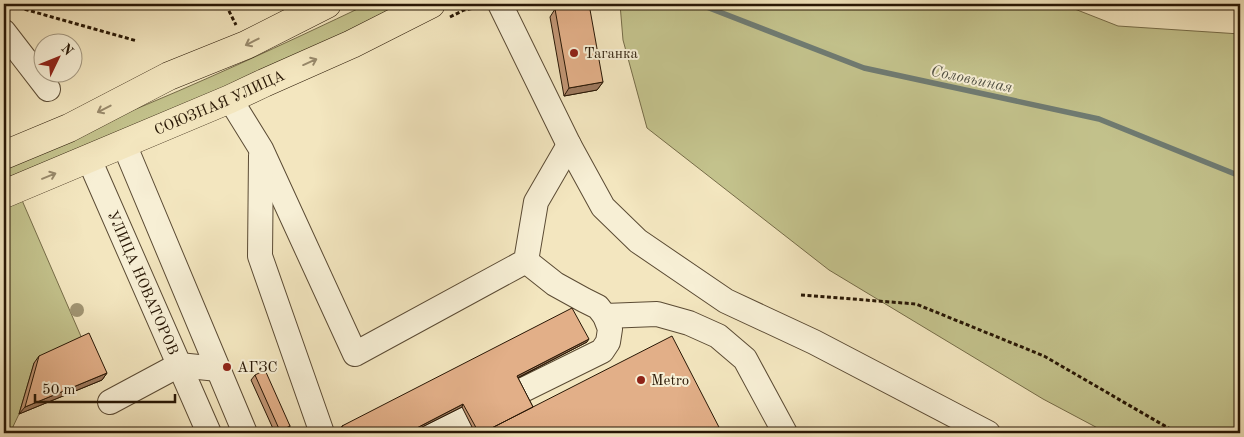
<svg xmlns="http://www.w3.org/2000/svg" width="1244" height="437" font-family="'Old Standard TT',serif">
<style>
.green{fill:#c3c28c;stroke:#766c48}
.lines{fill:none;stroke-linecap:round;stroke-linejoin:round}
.stream{stroke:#6f7b72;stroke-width:5.5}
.minor-casing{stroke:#5b4b34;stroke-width:26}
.major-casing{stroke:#281705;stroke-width:29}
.path{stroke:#281705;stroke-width:3;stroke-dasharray:4 2.5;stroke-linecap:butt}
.minor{stroke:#f7efd5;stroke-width:24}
.major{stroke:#f3e6bf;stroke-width:28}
.tree{fill:#a19573}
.wall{fill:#c29675;stroke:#281705}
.shaded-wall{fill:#9e7a5f;stroke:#281705}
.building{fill:#e2af88;stroke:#281705}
.oneway{stroke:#98896b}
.poi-dot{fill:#8f2418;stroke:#f7efd5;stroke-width:2}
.labels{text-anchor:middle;stroke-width:4;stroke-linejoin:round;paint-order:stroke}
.poi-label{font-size:15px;fill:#281705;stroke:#f7efd5;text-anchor:start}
.street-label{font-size:15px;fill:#281705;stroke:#f7efd5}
.water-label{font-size:16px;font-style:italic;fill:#515145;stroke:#f7efd5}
</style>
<rect width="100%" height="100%" fill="#f3e6bf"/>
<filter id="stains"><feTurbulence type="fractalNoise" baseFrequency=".004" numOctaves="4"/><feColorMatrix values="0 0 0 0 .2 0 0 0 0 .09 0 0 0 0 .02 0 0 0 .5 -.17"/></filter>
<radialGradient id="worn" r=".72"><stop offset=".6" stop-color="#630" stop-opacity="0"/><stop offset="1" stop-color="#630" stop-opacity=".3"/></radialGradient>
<!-- green -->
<path class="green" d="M368,4H405L276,65L50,161L4,179V162C40,147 77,133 114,118C200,83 284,44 368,4Z
M620,4H1062L1118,26L1240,34V433H1107L1043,399L829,270L647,128L623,40Z
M21,198L83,341L34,363L19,414L10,433L4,429V205Z"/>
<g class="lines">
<!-- stream -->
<path class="stream" d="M699,4L864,68L1099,119L1240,176"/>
<defs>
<g id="minor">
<path d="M500,4L569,145L603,207L638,241L726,301L814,342L988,433"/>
<path d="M4,32L48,89"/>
<path d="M230,99L261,149L355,354L526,261L536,202L569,145"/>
<path d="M124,144L245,433"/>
<path d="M261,156L260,256L322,433"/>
<path id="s1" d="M89,159L209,433"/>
<path d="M605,316L657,314L689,323L718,336L745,359L785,433"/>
<path d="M521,391L602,351L608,342L610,329L605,316L598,307L584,300L555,284L526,261"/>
<path d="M110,402L179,365L218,369"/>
<path d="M428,433L466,416"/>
</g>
<g id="major">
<path d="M4,155L69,128L169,76L246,45L327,4"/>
<path id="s2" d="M4,194L230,99L264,83L352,44L431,4"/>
</g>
</defs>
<!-- minor casing -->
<use href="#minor" class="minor-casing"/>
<!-- major casing -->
<use href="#major" class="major-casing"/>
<!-- path -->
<path class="path" d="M6,4L137,41
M226,5L236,25
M450,17L464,10L479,7
M801,295L916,304L1044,356L1177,433"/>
<!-- minor -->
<use href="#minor" class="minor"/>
<!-- major -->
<use href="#major" class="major"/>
</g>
<!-- trees -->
<circle class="tree" cx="77" cy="310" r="7"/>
<!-- wall -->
<path class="wall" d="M555,9L603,82L597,90L564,96L550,17Z
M587,342L518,378L533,407L722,433H475L462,407L410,433H343L340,429L342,426Z
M39,356L107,373L102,380L19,414L34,363Z
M255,375L290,426L287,432L283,433H275L251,380Z"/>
<!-- shaded-wall -->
<path class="shaded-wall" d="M603,82L597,90L564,96L569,88Z
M589,339L587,342L515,379L517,376Z
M107,373L102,380L19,414L25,407Z
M463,404L462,407L410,433H407Z
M290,426L287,432L283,433H278L280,431Z"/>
<!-- building -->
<path class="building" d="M589,4L603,82L569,88L555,9Z
M572,308L589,339L517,376L533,407L482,433H479L463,404L407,433H346L342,426Z
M89,333L107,373L25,407L39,356Z
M672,336L722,433H482Z
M265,370L290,426L280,431L255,375Z"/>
<!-- one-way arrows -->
<defs><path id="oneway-shaft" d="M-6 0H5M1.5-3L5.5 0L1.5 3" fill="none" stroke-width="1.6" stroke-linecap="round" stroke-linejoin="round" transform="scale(1.25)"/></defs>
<g class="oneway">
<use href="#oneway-shaft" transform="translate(252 42) rotate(153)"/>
<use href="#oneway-shaft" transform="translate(310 62) rotate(-24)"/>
<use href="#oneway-shaft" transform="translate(104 109) rotate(153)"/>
<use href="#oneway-shaft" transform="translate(49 176) rotate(-22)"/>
</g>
<!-- markers -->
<g class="poi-dot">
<circle cx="574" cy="53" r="5"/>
<circle cx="227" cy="367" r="5"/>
<circle cx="641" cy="380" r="5"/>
</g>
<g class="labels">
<!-- poi labels -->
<g class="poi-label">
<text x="584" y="58">Таганка</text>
<text x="237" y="372">АГЗС</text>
<text x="651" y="385">Metro</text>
</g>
<!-- street labels -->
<g class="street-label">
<text dy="5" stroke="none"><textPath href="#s2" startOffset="234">СОЮЗНАЯ УЛИЦА</textPath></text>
<text dy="5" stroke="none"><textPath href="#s1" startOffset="135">УЛИЦА НОВАТОРОВ</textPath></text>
</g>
<!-- water labels -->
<g class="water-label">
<text transform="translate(972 78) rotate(12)" y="6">Соловьиная</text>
</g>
</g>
<!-- margin -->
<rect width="1244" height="437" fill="none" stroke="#f3e6bf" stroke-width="20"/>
<rect x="5" y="5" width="1234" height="427" fill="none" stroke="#281705" stroke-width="2.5"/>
<rect x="10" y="10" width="1224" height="417" fill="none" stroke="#281705"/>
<!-- north arrow -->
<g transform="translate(58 58) rotate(47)"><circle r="24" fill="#f7efd5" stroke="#a49982"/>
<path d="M0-4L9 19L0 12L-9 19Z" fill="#8f2418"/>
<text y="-8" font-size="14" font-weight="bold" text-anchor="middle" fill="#281705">N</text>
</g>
<!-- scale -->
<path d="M35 394v8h140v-8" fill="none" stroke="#281705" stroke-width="2.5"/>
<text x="42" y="394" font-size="15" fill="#281705" stroke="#f7efd5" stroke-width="4" paint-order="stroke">50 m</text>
<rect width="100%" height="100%" filter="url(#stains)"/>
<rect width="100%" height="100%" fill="url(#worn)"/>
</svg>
